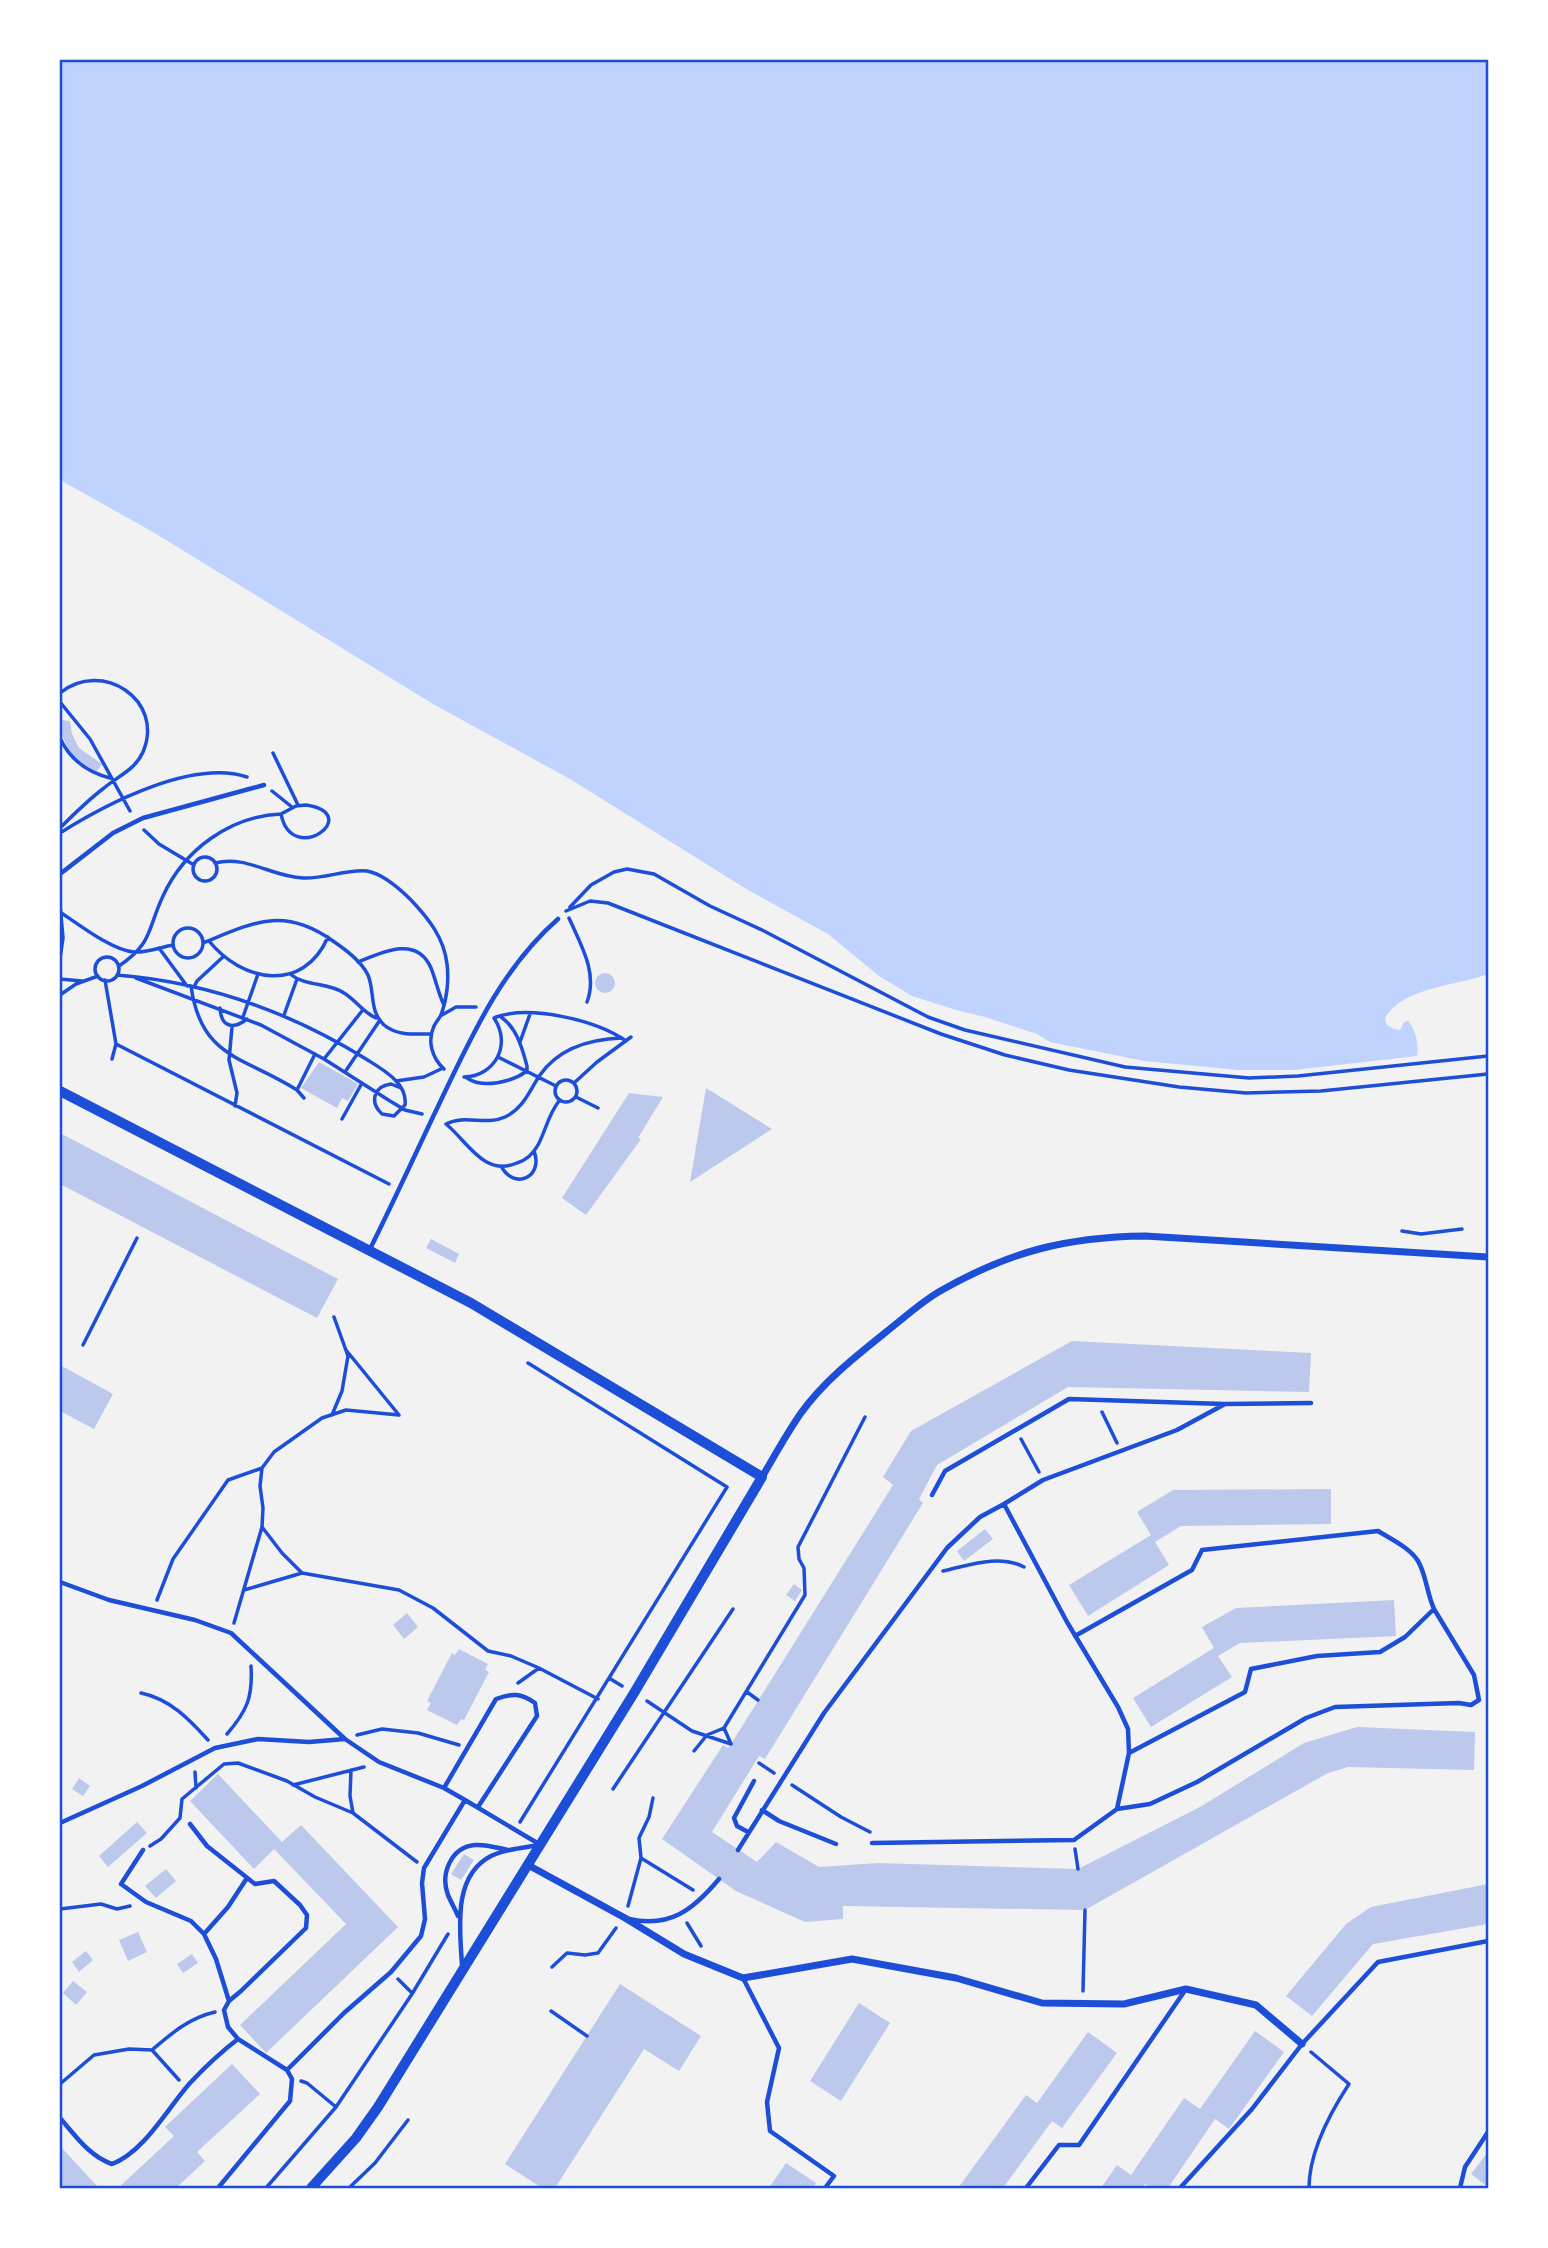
<svg xmlns="http://www.w3.org/2000/svg" width="1548" height="2248" font-family="'Work Sans',sans-serif">
<style>
.water{fill:#bfd3fe}
.building{fill:#bdc9ec}
.lines{fill:none;stroke-linecap:round;stroke-linejoin:round}
.path{stroke:#1d4ed8;stroke-width:3.5}
.service{stroke:#1d4ed8;stroke-width:4.5}
.minor{stroke:#1d4ed8;stroke-width:7}
.tertiary{stroke:#1d4ed8;stroke-width:10}
.neatline{fill:none;stroke:#1d4ed8;stroke-width:2.5}
</style>
<rect width="100%" height="100%" fill="#f2f2f2"/>
<!-- water -->
<path class="water" d="M60,60H1488V974C1458,986 1404,986 1385,1018L1387,1025L1394,1029L1400,1030L1404,1022L1408,1021C1416,1030 1419,1045 1417,1056L1294,1070H1238L1144,1061L1050,1042L1037,1034L985,1017L956,1010L912,996L879,976L828,934L748,890L570,779L433,704L153,532L60,480Z"/>
<!-- building -->
<path class="building" d="M60,720L70,721L72,734L79,748L102,764L97,771L87,767L71,753L62,736Z
M595 983a10 10 0 1 1 20 0a10 10 0 1 1-20 0Z
M319,1062L358,1084L348,1101L342,1098L337,1108L301,1088Z
M706,1088L772,1129L690,1182Z
M629,1093L663,1097L638,1138L641,1139L586,1215L562,1198Z
M60,1133L338,1279L317,1318L60,1184Z
M431,1239L459,1254L455,1263L426,1248Z
M1072,1341L1311,1353L1309,1392L1068,1387L937,1465L919,1499L923,1503L765,1759L759,1756L712,1832L757,1862L776,1842L819,1867L878,1863L1078,1869L1200,1807L1304,1743L1357,1727L1475,1732L1474,1770L1348,1767L1328,1773L1085,1910L843,1906V1919L805,1922L736,1891L662,1839L723,1745L728,1748L731,1744L893,1485L883,1477L911,1431Z
M60,1365L113,1394L94,1429L60,1411Z
M1331,1489V1524L1181,1526L1155,1542L1169,1565L1088,1616L1069,1585L1151,1535L1137,1512L1173,1490Z
M985,1529L993,1539L964,1561L957,1551Z
M794,1584L802,1590L795,1601L786,1595Z
M1394,1600L1396,1636L1240,1643L1218,1656L1232,1677L1151,1727L1133,1698L1214,1648L1202,1627L1236,1608Z
M407,1613L418,1627L404,1639L393,1625Z
M459,1649L488,1664L485,1670L489,1672L464,1720L461,1719L457,1725L427,1710L431,1703L427,1701L452,1653L455,1655Z
M218,1774L282,1842L301,1825L398,1927L266,2053L240,2025L346,1924L274,1849L254,1869L190,1801Z
M79,1778L90,1786L83,1796L72,1789Z
M137,1822L147,1833L108,1867L99,1856Z
M464,1854L474,1860L461,1880L451,1874Z
M166,1869L176,1881L156,1898L145,1886Z
M1488,1884V1924L1373,1944L1312,2016L1286,1996L1346,1924L1371,1907Z
M138,1932L147,1952L128,1961L119,1940Z
M86,1951L93,1960L79,1972L72,1962Z
M192,1954L198,1963L183,1973L177,1964Z
M73,1981L87,1992L76,2005L63,1993Z
M620,1984L701,2036L679,2071L644,2049L555,2188H542L505,2164Z
M859,2003L890,2023L841,2101L810,2081Z
M1255,2031L1284,2052L1229,2129L1215,2119L1168,2188H1152L1145,2184L1142,2188H1101L1117,2165L1131,2175L1184,2098L1200,2109Z
M1088,2032L1117,2053L1062,2128L1052,2121L1003,2188H958L1026,2095L1037,2103Z
M232,2064L260,2094L197,2152L205,2161L176,2188H118L174,2136L165,2127Z
M60,2146L99,2188H60Z
M1488,2152V2187L1471,2174Z
M786,2163L816,2183L813,2188H769Z"/>
<g class="lines">
<!-- path -->
<path class="path" d="M60,693C102,659 165,700 143,752C135,770 118,776 104,788C88,800 74,814 60,828
M60,702L90,739L130,811
M60,738C70,760 87,772 110,778
M273,753L298,805
M272,791L292,807
M306,805C365,814 292,868 281,814L296,806Z
M144,830L159,844L194,865
M60,833C106,804 192,759 247,777
M193 869a12 12 0 1 1 24 0a12 12 0 1 1-24 0Z
M215,863C247,855 272,877 303,878C325,879 346,869 367,871C384,874 400,889 411,900C429,919 444,938 447,964C449,979 447,998 442,1012C441,1017 437,1020 434,1026C427,1041 432,1058 444,1069
M60,904L63,938L60,959
M570,907L591,885L614,872L627,869L654,874L710,906L764,931L928,1017L965,1030L1125,1067L1249,1078L1298,1076L1488,1056
M566,911L590,901L608,903L941,1034L1005,1055L1069,1070L1179,1087L1246,1093L1321,1091L1488,1074
M60,912C78,924 113,951 134,952C147,953 161,947 173,945
M569,918C581,945 598,973 587,1002
M173 943a15 15 0 1 1 30 0a15 15 0 1 1-30 0Z
M209,941C242,982 303,994 328,937
M203,943C254,922 284,906 333,941C346,950 361,961 368,975C375,992 369,1011 384,1025C397,1036 415,1034 431,1034
M159,948L187,986
M95 969a12 12 0 1 1 24 0a12 12 0 1 1-24 0Z
M358,962C382,952 417,935 431,968C436,980 438,993 444,1005
M119,966C153,943 147,930 163,896C184,850 230,816 281,814
M290,974C306,987 328,982 344,993C357,1001 362,1012 376,1018
M117,975C206,982 290,1012 366,1059C382,1069 408,1083 405,1105L394,1116L382,1114C369,1102 374,1086 391,1084L401,1088
M136,978L261,1025L324,1059L390,1101L405,1110L422,1114
M60,979L82,981
M105,980L116,1044
M191,986C201,1059 244,1056 297,1090L315,1054
M194,987L197,981L224,956
M60,995L76,984L98,976
M220,1008C221,1027 233,1030 247,1019
M284,1015L297,979
M442,1015L456,1007H476
M243,1017L258,974
M496,1017C531,1005 596,1020 626,1041
M232,1027L229,1060L237,1093L235,1106
M520,1042L530,1014
M498,1057L556,1086
M112,1059L116,1044L389,1184
M324,1059L362,1011
M345,1072L380,1020
M464,1077C495,1076 512,1045 494,1018
M467,1078C483,1089 512,1082 527,1071V1066C522,1048 517,1028 501,1017
M555 1091a11 11 0 1 1 22 0a11 11 0 1 1-22 0Z
M396,1081L424,1077L443,1068
M574,1083L597,1062L631,1037
M297,1090L304,1098
M576,1097L598,1108
M342,1119L362,1083
M446,1124C465,1114 486,1126 505,1117C524,1108 529,1091 540,1075C559,1048 590,1039 622,1038
M446,1124C468,1142 484,1177 517,1163C527,1160 533,1154 538,1145C546,1130 548,1115 559,1101
M501,1166C514,1191 544,1177 534,1151
M1402,1231L1421,1234L1462,1229
M83,1345L137,1238
M1102,1412L1117,1443
M332,1415L342,1391L348,1356L334,1317
M1021,1439L1039,1472
M262,1527L282,1553L302,1573L399,1590L433,1608L488,1651L511,1656L539,1668L598,1699
M943,1571C970,1565 999,1554 1024,1567
M244,1590L302,1573
M157,1600L173,1559L228,1480L262,1468
M234,1623L262,1527L263,1508L260,1486L262,1468L274,1452L322,1418L346,1410L399,1415L346,1350
M609,1678L622,1686
M518,1683L539,1668
M747,1692L758,1700
M141,1693C170,1699 189,1719 208,1740
M647,1701L692,1731L731,1744
M724,1728L731,1744
M227,1734C247,1711 253,1697 251,1666
M357,1735L382,1729L418,1733L459,1745
M694,1751L707,1735L724,1728L805,1595L804,1568L799,1559L798,1547L865,1417
M759,1763L774,1773
M351,1770L350,1796L353,1813
M195,1772L196,1788
M293,1785L364,1767
M792,1785L841,1817L870,1832
M613,1789L733,1609
M653,1798L649,1817L639,1838L641,1858L693,1890
M520,1822L727,1487L528,1363
M150,1846L161,1839L180,1818L182,1799L224,1764L238,1763L287,1781L315,1797L353,1813L417,1862
M1075,1849L1078,1869
M628,1906L641,1858
M60,1909L101,1904L117,1909L130,1906
M687,1923L701,1946
M552,1967L567,1953L585,1955L598,1953L616,1928
M398,1979L412,1993
M1083,1991L1085,1910
M551,2011L587,2036
M152,2050C172,2033 189,2018 215,2012
M301,2081L307,2083L336,2107
M60,2084L94,2055L129,2049L152,2050L179,2080
M266,2188L336,2107L412,1994L448,1934
M349,2188L375,2163L408,2120
M1309,2188C1309,2153 1330,2113 1349,2084L1311,2052"/>
<!-- service -->
<path class="service" d="M60,874L113,833L143,818L264,785
M370,1249C395,1199 418,1148 442,1098C473,1033 503,967 558,919
M932,1495L945,1471L1069,1399L1224,1404
M1004,1504L1043,1480L1177,1430L1225,1404L1311,1403
M60,1582L109,1600L195,1620L231,1633L345,1739
M1075,1636L1192,1570L1202,1550L1378,1531C1391,1539 1410,1548 1418,1561C1426,1574 1427,1594 1434,1609
M444,1788L465,1800
M1117,1809L1150,1804L1197,1782L1306,1718L1335,1707L1459,1703L1471,1705L1479,1700L1474,1675L1434,1609L1405,1637L1380,1652L1317,1656L1251,1669L1245,1692L1129,1753
M762,1810L779,1821L836,1844
M60,1823L142,1786L215,1748L258,1739L309,1742L345,1739L379,1762L444,1788L496,1699C512,1693 521,1693 535,1703L537,1716L478,1807
M748,1832L737,1826L734,1818L754,1781
M143,1850L121,1884L146,1902L191,1921L204,1934L216,1959L229,2001
M738,1850L824,1713L947,1548L980,1517L1004,1504L1067,1622L1118,1707L1128,1729L1129,1753L1117,1809L1074,1840L872,1843
M458,1916C455,1909 451,1902 448,1895C440,1874 451,1847 475,1845C486,1844 498,1848 508,1850
M629,1919C670,1928 693,1910 719,1879
M204,1934L228,1907L247,1878
M462,1965C460,1930 452,1876 491,1856C504,1849 524,1848 539,1845
M743,1978L779,2048L767,2102L770,2131L834,2176L825,2188
M287,2070L344,2013L391,1972L421,1936L425,1919L422,1883L424,1868L465,1800L539,1844
M60,2118C75,2135 89,2156 112,2164C144,2152 167,2109 190,2083C205,2067 221,2052 238,2039L228,2027L224,2010L229,2001L241,1991L306,1928L307,1915L300,1905L274,1881L255,1884L207,1846L190,1824
M218,2188L290,2101L292,2079L287,2070L238,2039
M1026,2188L1059,2145H1079L1186,1989
M1180,2188L1252,2109L1302,2044L1378,1962L1488,1941
M1460,2188L1465,2167L1488,2132"/>
<!-- minor -->
<path class="minor" d="M762,1477C775,1455 787,1433 801,1413C824,1381 856,1356 886,1332C904,1318 922,1301 942,1290C1011,1251 1067,1237 1145,1236L1488,1257
M528,1865L625,1918L684,1954L743,1978L852,1959L956,1978L1042,2003L1124,2004L1186,1989L1256,2005L1302,2044"/>
<!-- tertiary -->
<path class="tertiary" d="M60,1091L471,1303L762,1477L634,1693L378,2107L356,2138L311,2188"/>
</g>
<!-- border -->
<rect width="1548" height="2248" fill="none" stroke="#ffffff" stroke-width="122"/>
<rect x="61" y="61" width="1426" height="2126" class="neatline"/>
</svg>
